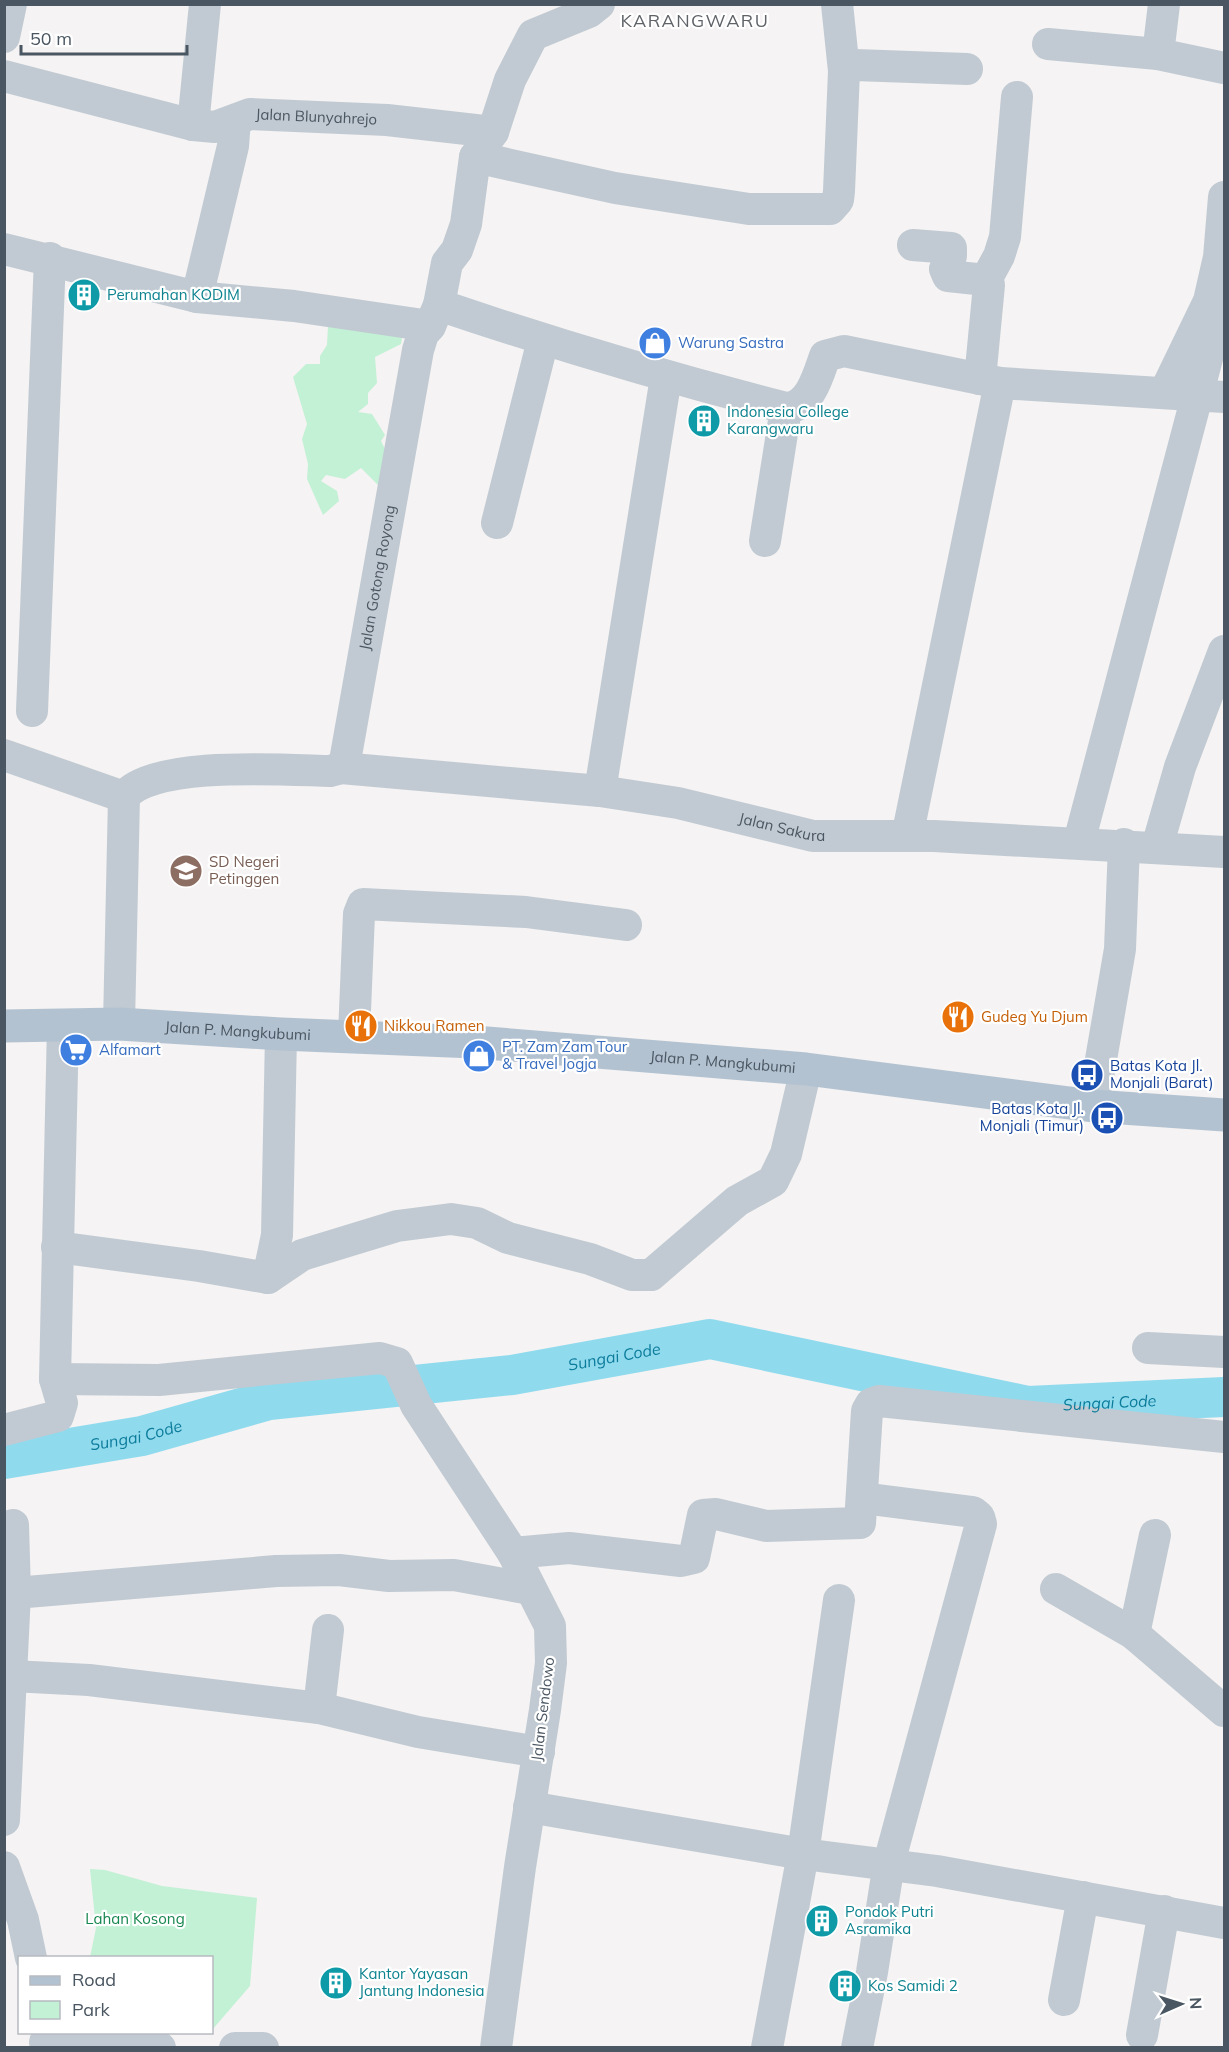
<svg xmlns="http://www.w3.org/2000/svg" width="1229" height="2052" font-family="Mulish,sans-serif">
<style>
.green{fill:#c3f1d5}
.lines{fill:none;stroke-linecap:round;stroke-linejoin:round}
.river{stroke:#90daee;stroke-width:40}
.minor{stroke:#c1cad2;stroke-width:32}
.major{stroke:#b3c2d1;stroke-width:33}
.labels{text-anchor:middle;stroke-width:4.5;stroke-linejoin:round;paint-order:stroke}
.street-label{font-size:15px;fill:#4a5661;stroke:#fff}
.culture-label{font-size:15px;fill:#0d838f;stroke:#fff;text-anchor:start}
.shop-label{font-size:15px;fill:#366cbe;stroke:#fff;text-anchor:start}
.education-label{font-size:15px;fill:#785e54;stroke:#fff;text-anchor:start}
.food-label{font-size:15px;fill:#c56008;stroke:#fff;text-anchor:start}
.transit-label{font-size:15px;fill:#164399;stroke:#fff;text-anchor:start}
.park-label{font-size:15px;fill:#17864f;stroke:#fff}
.water-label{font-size:16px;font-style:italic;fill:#0c7c9b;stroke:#fff}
.quarter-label{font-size:18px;letter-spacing:1.5px;fill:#5f6368;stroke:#fff}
</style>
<rect width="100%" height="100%" fill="#f5f3f3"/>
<!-- green -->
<path class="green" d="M328,326L403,333L401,344L375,357L377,383L368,393V404L358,412L372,414L385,435L381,441L388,455L380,487L361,468L345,479L326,475L321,481L337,491L339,501L323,515L307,479L308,464L302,439L307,424L293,377L306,364H320V356L327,345Z
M90,1869L105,1870L162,1886L257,1898L250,1986L212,2030V1958L90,1957L96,1928Z"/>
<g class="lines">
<!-- river -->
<path class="river" id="s1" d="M4,1459L142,1436L269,1400L512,1375L710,1339L1028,1406L1224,1397"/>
<!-- minor -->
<g class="minor">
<path d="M837,4L844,71"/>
<path d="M1164,4L1158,54L1224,68"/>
<path d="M4,37L11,4"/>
<path d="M1048,44L1158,54"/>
<path id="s2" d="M4,76L193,125L215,127L250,114L387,120L493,132"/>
<path d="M193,125L205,4"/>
<path d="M475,157L615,188L749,209H830L838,200L839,191L844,71L855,65L967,69"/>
<path d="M913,245L951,248V256L945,269L948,276L986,280L989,285L980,379"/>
<path d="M4,249L197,297L294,306L430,326"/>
<path d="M986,280L999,256L1005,237L1017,97"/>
<path d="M197,297L233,146L235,120"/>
<path d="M439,305C554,344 669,378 786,408C810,407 818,376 825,356L844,351L1000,383L1224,397"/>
<path d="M1165,392L1209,301L1219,257L1224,197"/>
<path d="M497,523L543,340"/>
<path d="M765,541L786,408"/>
<path d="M32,711L50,258"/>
<path d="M4,755L124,797"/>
<path id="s3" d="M341,768L600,791L678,803L813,836H934L1224,852"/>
<path d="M600,791L666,377"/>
<path d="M909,827L1000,383"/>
<path d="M1079,842L1224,294"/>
<path d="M1157,847L1180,767L1224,651"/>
<path id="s4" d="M119,1024L124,797C151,760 286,770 330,771L341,768L345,761L418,350L423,334L430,326L439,305L447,263L457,250L466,224L475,157L493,132L510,80L533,35L589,12L599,4"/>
<path d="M354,1035L359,914L363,904L526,912L626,925"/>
<path d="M1093,1106L1120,949L1124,844"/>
<path d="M57,1247L199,1266L268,1278L302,1255L397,1226L451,1219L477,1223L508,1238L590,1259L632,1275H651L737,1201L773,1181L786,1154L806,1069"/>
<path d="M268,1278L277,1235L281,1034"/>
<path d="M1148,1348L1224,1352"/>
<path d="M55,1379L159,1380L380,1358L397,1363L416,1405L513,1553L550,1626L551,1663L545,1710L520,1867L496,2048"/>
<path d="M4,1430L58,1416L62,1403L55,1379L63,1025"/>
<path d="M513,1553L569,1548L681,1561L694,1558L703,1515L716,1514L766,1526L860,1523L867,1411L871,1404L879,1401L1224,1437"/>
<path d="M1056,1589L1134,1634L1224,1711"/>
<path d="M15,1593L276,1571L339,1570L389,1576L454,1575L530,1589"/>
<path d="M1134,1634L1155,1535"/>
<path d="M12,1676L89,1680L319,1708L418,1732L539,1752"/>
<path d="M319,1708L328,1630"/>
<path d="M529,1807L803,1854L937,1871L1224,1923"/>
<path d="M4,1820L15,1593L13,1525"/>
<path d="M4,1867L23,1920L31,1958"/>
<path d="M1064,2000L1083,1897"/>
<path d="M1142,2035L1164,1911"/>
<path d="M45,2042L160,2048"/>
<path d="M235,2048H263"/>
<path d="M767,2048L803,1854L839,1600"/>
<path d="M857,2048L872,1972L889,1863L981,1524L979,1517L973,1512L862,1498"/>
</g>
<!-- major -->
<path class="major" id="s5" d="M4,1026L119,1024L281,1034L474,1042L806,1069L1093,1106L1224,1115"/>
</g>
<!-- icons -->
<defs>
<symbol id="building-disc" viewBox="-11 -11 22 22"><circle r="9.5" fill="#0f9aa8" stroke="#fff"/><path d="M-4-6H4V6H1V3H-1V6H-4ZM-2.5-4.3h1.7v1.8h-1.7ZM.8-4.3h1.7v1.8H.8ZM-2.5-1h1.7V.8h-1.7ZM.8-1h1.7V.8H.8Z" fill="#fff"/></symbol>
<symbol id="shop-disc" viewBox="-11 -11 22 22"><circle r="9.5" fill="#3f7fe0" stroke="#fff"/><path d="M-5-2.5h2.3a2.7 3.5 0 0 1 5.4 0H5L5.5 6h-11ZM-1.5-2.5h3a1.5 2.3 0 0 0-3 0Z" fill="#fff"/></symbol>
<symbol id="school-disc" viewBox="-11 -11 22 22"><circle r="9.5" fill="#8d6e63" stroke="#fff"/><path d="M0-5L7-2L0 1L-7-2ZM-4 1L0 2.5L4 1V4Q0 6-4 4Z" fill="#fff"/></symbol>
<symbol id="restaurant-disc" viewBox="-11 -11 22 22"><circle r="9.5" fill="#e8710a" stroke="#fff"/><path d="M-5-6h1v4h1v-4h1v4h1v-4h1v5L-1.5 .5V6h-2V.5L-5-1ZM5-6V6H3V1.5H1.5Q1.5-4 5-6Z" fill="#fff"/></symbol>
<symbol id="supermarket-disc" viewBox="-11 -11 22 22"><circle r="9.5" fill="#3f7fe0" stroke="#fff"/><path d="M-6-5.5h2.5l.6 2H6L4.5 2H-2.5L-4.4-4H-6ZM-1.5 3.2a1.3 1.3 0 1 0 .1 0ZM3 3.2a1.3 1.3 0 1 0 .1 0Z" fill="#fff"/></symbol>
<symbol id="bus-disc" viewBox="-11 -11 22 22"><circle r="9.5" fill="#1a4fb4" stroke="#fff"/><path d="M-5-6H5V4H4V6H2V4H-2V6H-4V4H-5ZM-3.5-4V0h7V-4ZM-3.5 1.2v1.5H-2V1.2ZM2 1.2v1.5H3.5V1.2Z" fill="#fff"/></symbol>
</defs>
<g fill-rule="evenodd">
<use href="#building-disc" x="65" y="276" width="38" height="38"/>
<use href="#shop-disc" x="636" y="324" width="38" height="38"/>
<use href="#building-disc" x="685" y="402" width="38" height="38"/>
<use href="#school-disc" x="167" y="852" width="38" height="38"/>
<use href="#restaurant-disc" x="939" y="998" width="38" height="38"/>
<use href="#restaurant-disc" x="342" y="1007" width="38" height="38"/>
<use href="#supermarket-disc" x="57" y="1031" width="38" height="38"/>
<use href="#shop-disc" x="460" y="1037" width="38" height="38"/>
<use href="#bus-disc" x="1068" y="1056" width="38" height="38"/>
<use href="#bus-disc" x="1088" y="1099" width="38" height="38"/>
<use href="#building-disc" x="803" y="1902" width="38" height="38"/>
<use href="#building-disc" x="317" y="1964" width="38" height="38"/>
<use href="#building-disc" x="826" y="1967" width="38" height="38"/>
</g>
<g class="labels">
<!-- street labels -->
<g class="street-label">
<text dy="5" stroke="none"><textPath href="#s2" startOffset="321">Jalan Blunyahrejo</textPath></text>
<text dy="5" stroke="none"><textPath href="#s4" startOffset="645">Jalan Gotong Royong</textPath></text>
<text dy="5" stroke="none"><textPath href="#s3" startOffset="446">Jalan Sakura</textPath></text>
<text dy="5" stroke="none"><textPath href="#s5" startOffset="234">Jalan P. Mangkubumi</textPath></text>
<text dy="5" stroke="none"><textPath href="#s5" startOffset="720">Jalan P. Mangkubumi</textPath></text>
<text transform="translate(543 1709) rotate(-83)" y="5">Jalan Sendowo</text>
</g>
<!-- culture labels -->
<g class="culture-label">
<text x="107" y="300">Perumahan KODIM</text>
<text x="727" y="417">Indonesia College<tspan x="727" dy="17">Karangwaru</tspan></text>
<text x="845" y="1917">Pondok Putri<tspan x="845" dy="17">Asramika</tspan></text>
<text x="359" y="1979">Kantor Yayasan<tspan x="359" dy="17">Jantung Indonesia</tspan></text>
<text x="868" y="1991">Kos Samidi 2</text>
</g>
<!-- shop labels -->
<g class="shop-label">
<text x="678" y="348">Warung Sastra</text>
<text x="502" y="1052">PT. Zam Zam Tour<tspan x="502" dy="17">&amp; Travel Jogja</tspan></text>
<text x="99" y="1055">Alfamart</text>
</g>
<!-- education labels -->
<g class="education-label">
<text x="209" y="867">SD Negeri<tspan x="209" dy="17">Petinggen</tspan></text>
</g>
<!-- food labels -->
<g class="food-label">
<text x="981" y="1022">Gudeg Yu Djum</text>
<text x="384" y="1031">Nikkou Ramen</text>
</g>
<!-- transit labels -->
<g class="transit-label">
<text x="1110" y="1071">Batas Kota Jl.<tspan x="1110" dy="17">Monjali (Barat)</tspan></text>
<text x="1084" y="1114" text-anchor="end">Batas Kota Jl.<tspan x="1084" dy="17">Monjali (Timur)</tspan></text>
</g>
<!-- park labels -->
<g class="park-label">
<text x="135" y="1924">Lahan Kosong</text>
</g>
<!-- water labels -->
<g class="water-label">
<text dy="6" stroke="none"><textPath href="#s1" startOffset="620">Sungai Code</textPath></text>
<text dy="6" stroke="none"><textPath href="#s1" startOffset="1124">Sungai Code</textPath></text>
<text dy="6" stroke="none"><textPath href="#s1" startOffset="134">Sungai Code</textPath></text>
</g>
<!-- quarter labels -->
<g class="quarter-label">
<text x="695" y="27">KARANGWARU</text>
</g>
</g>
<!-- border -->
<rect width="1229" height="2052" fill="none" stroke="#4a5661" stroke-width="12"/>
<!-- legend -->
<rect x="18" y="1956" width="195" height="78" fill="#ffffff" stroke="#b7bbc0" stroke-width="1.5"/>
<rect x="30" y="1976" width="30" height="9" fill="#b3c2d1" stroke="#b7bbc0" stroke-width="1.5"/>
<text x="72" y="1986" font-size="18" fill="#4a5661">Road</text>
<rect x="30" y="2001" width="30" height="18" fill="#c3f1d5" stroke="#b7bbc0" stroke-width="1.5"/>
<text x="72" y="2016" font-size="18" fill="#4a5661">Park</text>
<!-- north arrow -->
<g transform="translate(1181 2004) rotate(87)" stroke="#ffffff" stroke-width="4.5" paint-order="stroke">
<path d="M0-4.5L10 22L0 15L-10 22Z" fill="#4a5661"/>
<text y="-9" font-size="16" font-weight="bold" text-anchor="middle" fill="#4a5661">N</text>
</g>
<!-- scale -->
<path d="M21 45v9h166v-9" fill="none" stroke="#4a5661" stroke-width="3"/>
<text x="30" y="45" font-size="18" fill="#4a5661" stroke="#ffffff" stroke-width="4.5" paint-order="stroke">50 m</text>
</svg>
